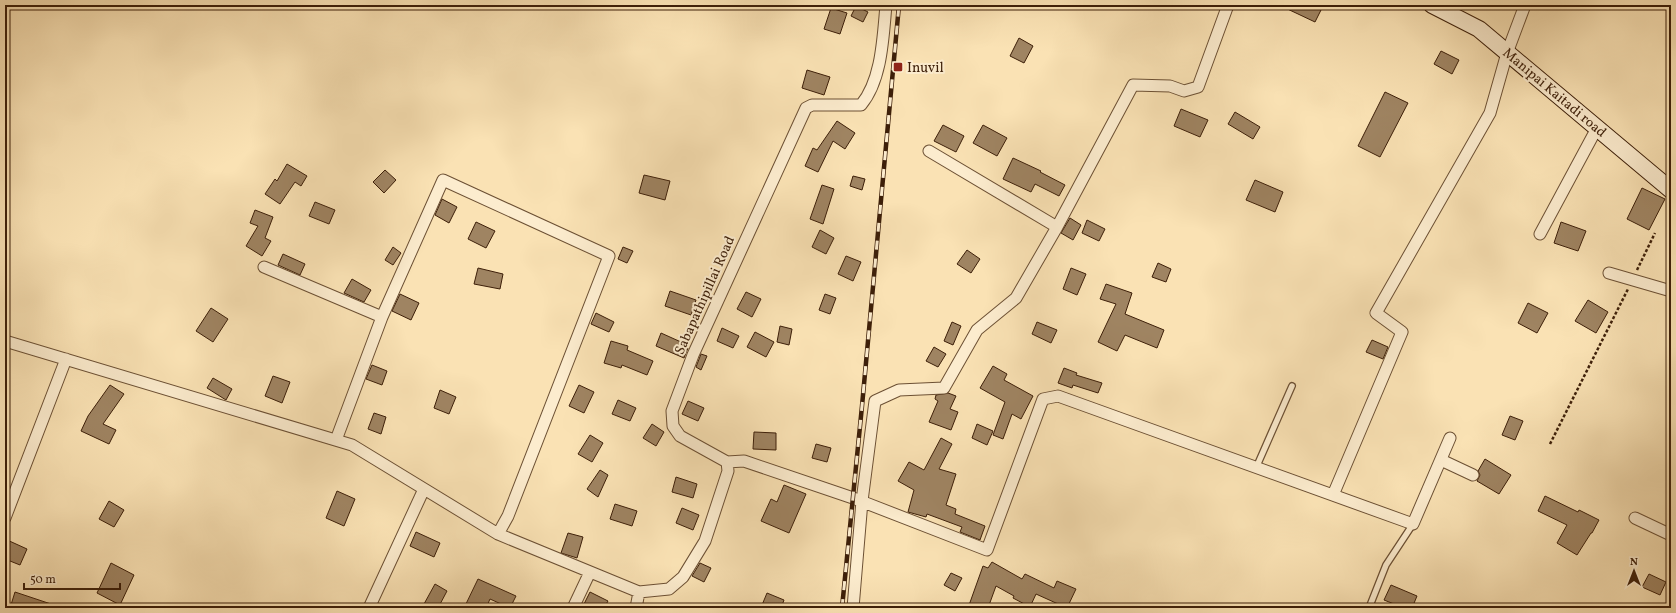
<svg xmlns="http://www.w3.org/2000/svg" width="1676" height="613" font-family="Vollkorn,serif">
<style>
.building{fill:#9f8462;stroke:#3d1f09}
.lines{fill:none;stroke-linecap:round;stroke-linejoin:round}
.lane-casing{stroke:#6c5034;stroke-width:8}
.street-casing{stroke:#6c5034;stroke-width:13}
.secondary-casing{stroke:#3d1f09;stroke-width:18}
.path{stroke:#3d1f09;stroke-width:2.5;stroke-dasharray:3 2;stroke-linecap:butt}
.lane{stroke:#fcecce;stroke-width:5.5}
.street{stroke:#fcecce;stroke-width:11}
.secondary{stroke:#fcecce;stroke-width:16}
.rail-casing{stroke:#3d1f09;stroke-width:4.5}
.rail{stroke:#fcecce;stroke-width:3;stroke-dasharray:9;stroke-linecap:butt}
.poi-dot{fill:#8f2418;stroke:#fcecce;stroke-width:1.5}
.labels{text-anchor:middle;stroke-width:4;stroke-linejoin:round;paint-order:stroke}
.poi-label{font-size:14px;fill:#3d1f09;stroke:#fcecce;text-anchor:start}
.street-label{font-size:14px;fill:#3d1f09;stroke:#fcecce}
</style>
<rect width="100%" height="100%" fill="#fae2b4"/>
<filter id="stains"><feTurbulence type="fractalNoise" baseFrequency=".005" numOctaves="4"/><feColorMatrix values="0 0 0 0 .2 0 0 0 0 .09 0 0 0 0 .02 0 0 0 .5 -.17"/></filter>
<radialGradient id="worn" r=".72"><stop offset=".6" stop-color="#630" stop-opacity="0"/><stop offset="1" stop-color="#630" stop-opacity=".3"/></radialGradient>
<!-- building -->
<path class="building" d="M1279,5H1312L1321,10L1315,22Z
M856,6L868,12L863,22L851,16Z
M831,8L847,13L840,34L824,29Z
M1019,38L1033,46L1024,63L1010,56Z
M1441,51L1459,60L1452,74L1434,64Z
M807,70L830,77L824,95L802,88Z
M1385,92L1408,103L1380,157L1358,146Z
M1181,109L1208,120L1200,137L1174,126Z
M1235,112L1260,127L1253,139L1228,124Z
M837,121L855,133L845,149L833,141L818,172L805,166L813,148L817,150Z
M943,125L964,136L956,152L934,141Z
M983,125L1007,138L997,156L973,143Z
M1013,158L1041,171L1040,172L1065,185L1059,196L1035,184L1031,192L1003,179Z
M287,164L307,176L301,186L295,182L280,204L265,194L275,179L277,181Z
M385,170L396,180L384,193L373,182Z
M644,175L670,181L665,200L639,193Z
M853,176L865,179L862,190L850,186Z
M1255,180L1283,192L1275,212L1246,200Z
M822,185L834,189L823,224L810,219Z
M1642,188L1665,199L1649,230L1627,219Z
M442,199L457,207L449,223L435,215Z
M315,202L335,210L329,224L309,216Z
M255,210L273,217L265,238L271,241L262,256L246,246L258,226L250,223Z
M1070,218L1081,225L1073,240L1061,233Z
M1087,220L1105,229L1099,241L1082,233Z
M476,222L495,231L486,248L468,239Z
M1561,222L1586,231L1578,251L1554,243Z
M820,230L834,238L826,254L812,247Z
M393,247L401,253L393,265L385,260Z
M623,247L633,251L627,263L618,259Z
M967,250L980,259L971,273L957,264Z
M283,254L305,264L300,275L278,265Z
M846,256L861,262L853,281L838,274Z
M1158,263L1171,269L1166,282L1152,277Z
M478,268L503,274L500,289L474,284Z
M1071,268L1086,274L1077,295L1063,289Z
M352,279L371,290L364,302L344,293Z
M1106,284L1132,293L1125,314L1164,330L1157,348L1125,335L1117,351L1098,342L1116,304L1100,299Z
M670,291L696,300L691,315L665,306Z
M746,292L761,299L752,317L737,309Z
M400,294L419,303L411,320L392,311Z
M825,294L836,298L830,314L819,310Z
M1588,300L1608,312L1596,333L1575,321Z
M1528,303L1548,313L1537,333L1518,323Z
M211,308L228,319L213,342L196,331Z
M596,313L614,322L609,332L591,324Z
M952,322L961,326L953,345L944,341Z
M1037,322L1057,330L1051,343L1032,334Z
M780,326L792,329L789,345L777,342Z
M722,328L739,336L733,348L717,341Z
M755,332L774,342L766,357L747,347Z
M661,333L681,342L680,345L688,348L684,358L656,346Z
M1372,340L1388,347L1383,359L1366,352Z
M611,341L628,346L627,350L653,361L647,375L622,365L621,368L604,363Z
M934,347L946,354L938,367L926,361Z
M701,354L707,356L701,370L696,367Z
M372,365L387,371L382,385L366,379Z
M993,366L1007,374L1004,380L1033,396L1021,419L1012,414L1003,439L993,435L1005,402L980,388Z
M1064,368L1077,373L1076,375L1102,383L1098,393L1073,385L1072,388L1058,383Z
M273,376L290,382L282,403L265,396Z
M213,378L232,389L226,400L207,388Z
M110,385L124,394L103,424L116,430L109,444L81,431L88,416Z
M579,385L594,392L584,413L569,406Z
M440,390L456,397L449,414L434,408Z
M948,393L956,396L950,409L958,412L951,430L929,422L938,401L935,399L936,395Z
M618,400L636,408L630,421L612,414Z
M688,401L704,408L698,421L682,414Z
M374,413L386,417L381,434L368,429Z
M1510,416L1523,421L1515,440L1502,435Z
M652,424L664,432L656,446L643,438Z
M977,424L993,431L987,445L972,438Z
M754,432L776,433V450L753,449Z
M590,435L603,443L592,462L578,454Z
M941,438L952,444L939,469L956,474L946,505L956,509L955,514L985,526L980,540L960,532L962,527L927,514L926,517L908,512L914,490L898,481L909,462L924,470Z
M816,444L831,448L827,462L812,458Z
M1485,459L1511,475L1499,494L1477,481L1480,475L1478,471Z
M600,470L608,475L598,497L587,489Z
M676,477L697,484L693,498L672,492Z
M784,485L806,494L789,533L761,521L771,499L777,502Z
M337,491L355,499L344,526L326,518Z
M1545,496L1578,512L1579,510L1599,520L1592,533H1591L1577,555L1557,543L1567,525L1538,511Z
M109,501L124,510L114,527L99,519Z
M615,504L637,511L632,526L610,519Z
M682,508L699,515L693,530L676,523Z
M416,532L440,543L434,557L410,546Z
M568,533L583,537L577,558L561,553Z
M5,539L27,549L20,565L5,559Z
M992,562L1022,579L1025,574L1054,588L1057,581L1076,589L1067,608L1036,594L1030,607L1013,598L1014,596L996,586L988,608H968L983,566L988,568Z
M111,563L134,575L120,605L97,593Z
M700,563L711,568L704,582L692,576Z
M951,573L962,578L955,591L944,585Z
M1649,574L1666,582L1660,595L1642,587Z
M478,579L516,596L510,608L490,599L486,608H464Z
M435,584L447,591L438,608H431L424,604Z
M1391,585L1417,596L1412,608H1404L1384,600Z
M15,592L57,606V608H10Z
M590,592L608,601L604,608H582Z
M767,593L784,600L781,608H768L762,605Z"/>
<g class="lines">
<defs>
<path id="lane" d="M1256,468L1292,386
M1369,608L1386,565L1413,524"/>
<path id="street" d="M929,151L1057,227
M1540,234L1597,128
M264,267L382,317L336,440
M1609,273L1671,291
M382,317L443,180L609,256L508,516L498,534
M5,341L352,445L498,534L639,592L636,608
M1441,460L1473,475
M727,462L744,461L853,498L987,550L1043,399L1058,396L1413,524L1450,438
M1333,495L1402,332L1376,313L1490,113L1507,53L1525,5
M5,518L66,359
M1635,518L1671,535
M639,592L669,589L683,577L705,541L728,471L727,462L680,436L673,426L672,411L693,355L806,108L812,105H861C882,80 883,37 886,5
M369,608L424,489
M573,608L590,572
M853,608L862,501L875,401L899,390L944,388L977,330L1016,298L1057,227L1133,85L1170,86L1184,91L1198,87L1228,5"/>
<path id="secondary" d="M1432,5L1479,29L1671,190"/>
</defs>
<!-- lane casing -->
<use href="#lane" class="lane-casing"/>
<!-- street casing -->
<use href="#street" class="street-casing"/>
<!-- secondary casing -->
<use href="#secondary" class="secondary-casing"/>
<!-- path -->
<path class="path" d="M1637,270L1655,233
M1550,444L1628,289"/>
<!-- lane -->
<use href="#lane" class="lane"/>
<!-- street -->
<use href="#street" class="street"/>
<!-- secondary -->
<use href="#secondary" class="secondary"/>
<defs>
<path id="rail" d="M842,608L862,406L899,5"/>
</defs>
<!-- rail casing -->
<use href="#rail" class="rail-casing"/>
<!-- rail -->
<use href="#rail" class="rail"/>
</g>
<!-- markers -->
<rect class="poi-dot" x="893" y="62" width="10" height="10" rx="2"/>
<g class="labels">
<!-- poi labels -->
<g class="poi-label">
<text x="907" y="72">Inuvil</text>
</g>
<!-- street labels -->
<g class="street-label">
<text transform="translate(1555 92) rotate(40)" y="5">Manipai Kaitadi road</text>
<text transform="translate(704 295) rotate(-66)" y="5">Sabapathipillai Road</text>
</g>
</g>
<!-- margin -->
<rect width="1676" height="613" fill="none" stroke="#fae2b4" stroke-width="20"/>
<rect x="6" y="6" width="1664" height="601" fill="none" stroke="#3d1f09" stroke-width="2"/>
<rect x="10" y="10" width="1656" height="593" fill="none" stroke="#3d1f09"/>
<!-- north arrow -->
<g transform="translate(1634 571)" stroke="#fcecce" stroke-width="3" paint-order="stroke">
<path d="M0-3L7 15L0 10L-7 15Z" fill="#3d1f09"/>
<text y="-6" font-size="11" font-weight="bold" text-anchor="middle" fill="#3d1f09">N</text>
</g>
<!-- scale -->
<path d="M24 583v6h96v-6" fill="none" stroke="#3d1f09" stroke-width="2"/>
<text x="30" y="583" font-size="12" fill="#3d1f09" stroke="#fcecce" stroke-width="3" paint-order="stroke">50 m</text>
<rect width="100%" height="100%" filter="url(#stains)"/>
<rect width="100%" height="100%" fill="url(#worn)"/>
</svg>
